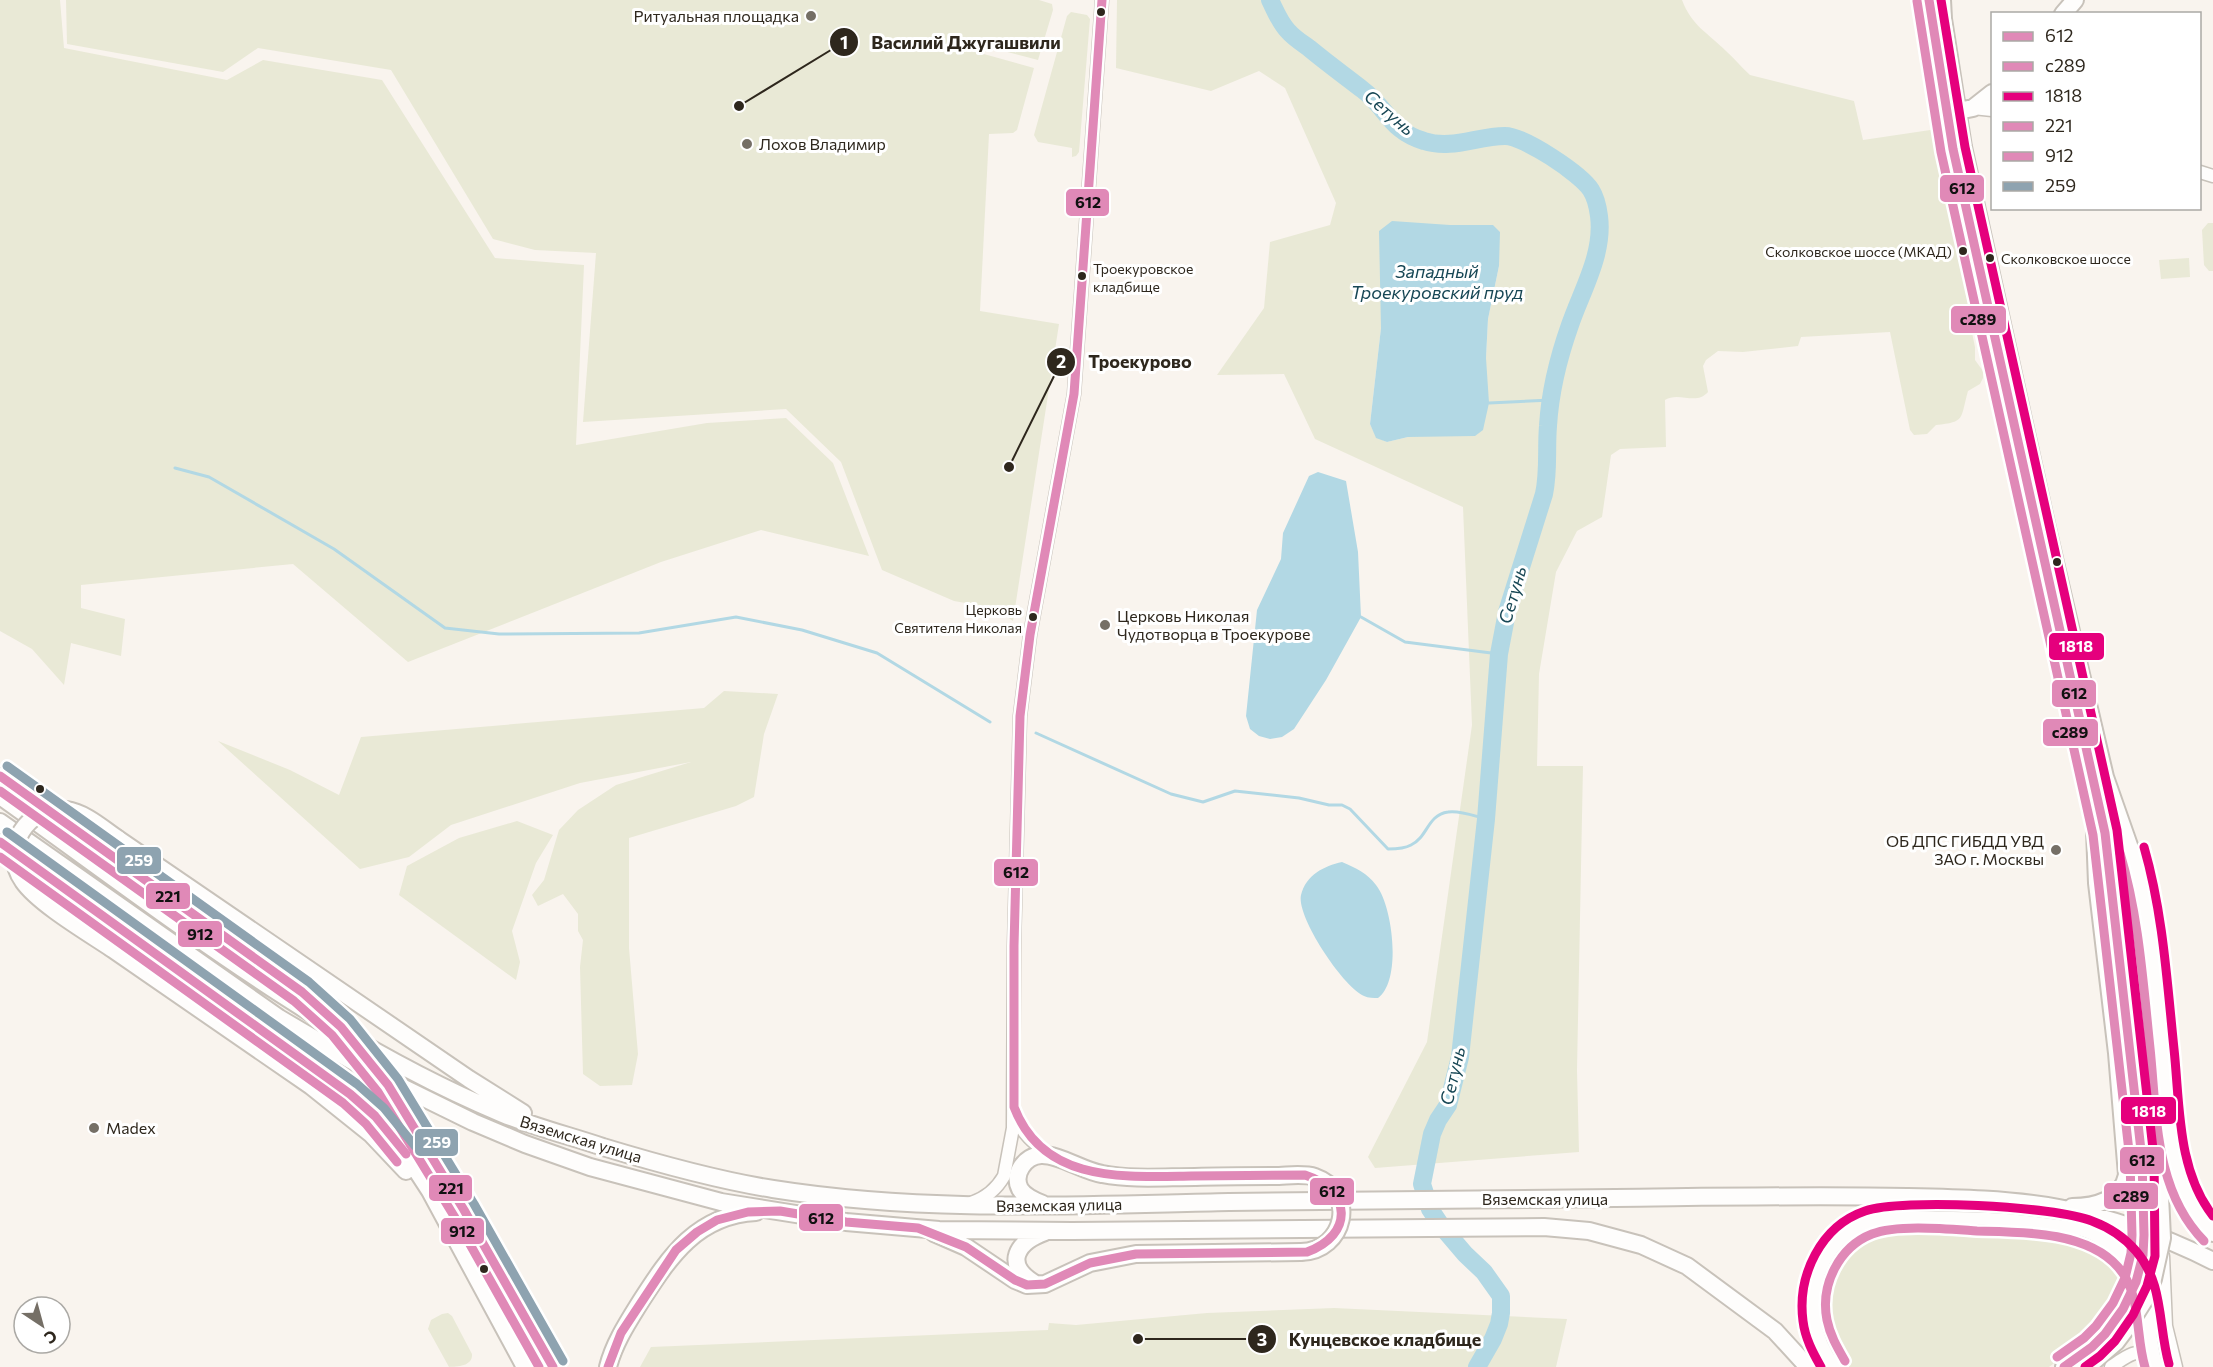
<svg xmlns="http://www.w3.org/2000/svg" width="2213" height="1367" font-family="Commissioner,sans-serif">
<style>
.green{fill:#e9e9d6;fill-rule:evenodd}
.water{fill:#b2d8e4}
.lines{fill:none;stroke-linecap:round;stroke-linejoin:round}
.stream{stroke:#b2d8e4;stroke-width:3}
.river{stroke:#b2d8e4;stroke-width:18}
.minor-casing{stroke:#c8c2ba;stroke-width:15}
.major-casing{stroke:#c8c2ba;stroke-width:20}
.minor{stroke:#fefdfc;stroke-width:12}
.major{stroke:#fefdfc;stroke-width:16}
.major-bridge-casing{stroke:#c8c2ba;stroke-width:20;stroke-linecap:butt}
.major-bridge{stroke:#fefdfc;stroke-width:16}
.bus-1-casing{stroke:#fff;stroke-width:14}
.bus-2-casing{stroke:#fff;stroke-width:14}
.bus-3-casing{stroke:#fff;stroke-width:14}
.bus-4-casing{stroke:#fff;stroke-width:14}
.bus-5-casing{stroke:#fff;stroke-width:14}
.bus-6-casing{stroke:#fff;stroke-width:14}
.bus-1{stroke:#e089b7;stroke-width:9}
.bus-2{stroke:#e089b7;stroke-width:9}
.bus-3{stroke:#e5007d;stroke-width:9}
.bus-4{stroke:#e089b7;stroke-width:9}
.bus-5{stroke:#e089b7;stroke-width:9}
.bus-6{stroke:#8ea3b0;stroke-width:9}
.bus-dot{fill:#2e271d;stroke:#fff;stroke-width:2}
.poi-dot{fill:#756f66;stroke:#fff;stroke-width:2}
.labels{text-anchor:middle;stroke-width:6;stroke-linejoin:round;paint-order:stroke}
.bus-label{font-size:14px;fill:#2e271d;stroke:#fff;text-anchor:end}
.poi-label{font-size:16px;fill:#2e271d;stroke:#fff;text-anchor:start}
.street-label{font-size:16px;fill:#2e271d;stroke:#fff}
.water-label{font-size:18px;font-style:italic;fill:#174755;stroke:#fff}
.leader{fill:none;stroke:#2e271d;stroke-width:2}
.callout-dot{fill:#2e271d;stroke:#fff;stroke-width:2}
.mark-label{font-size:18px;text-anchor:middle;font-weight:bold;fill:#fff}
.callout-label{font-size:18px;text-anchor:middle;font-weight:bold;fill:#2e271d;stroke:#fff;stroke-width:6;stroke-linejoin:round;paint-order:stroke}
.line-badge{stroke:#fff;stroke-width:2}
.badge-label{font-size:16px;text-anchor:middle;font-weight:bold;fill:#fff}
.pale-badge-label{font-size:16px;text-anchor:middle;font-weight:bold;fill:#111}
</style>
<rect width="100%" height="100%" fill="#f9f4ee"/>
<!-- green -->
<path class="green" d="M0,0H60L64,48L227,80L263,60L382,80L495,258L584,265L576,445L707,423L786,418L833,463L869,556L761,530L661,562L408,662L293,564L81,585V608L125,619L121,656L71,643L64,685L32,649L0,631Z
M66,0H1039L1052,4L1053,10L1038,60L976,44L973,51L1034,68L1017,130L1013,133L989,134L980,311L1059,324L1013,621L994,608L954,601L882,570L841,462L786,409L583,422L596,253L535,250L493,239L391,70L258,48L223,72L67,44Z
M1117,0H1682C1692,26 1707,32 1726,51C1735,59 1741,67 1750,75L1854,101L1863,140L1937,129L1954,219L1974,306L1962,308L1961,312L1971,328L1975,347V360L1983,371V378L1980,384L1968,391C1960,419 1966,422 1936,425L1927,434L1914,435L1910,430L1890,332L1801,337L1798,346L1743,352L1718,351L1706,360L1703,366L1708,392C1696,406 1679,391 1665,400L1666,447L1620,449L1611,455L1602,517L1577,531L1556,572L1539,674L1537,766H1583L1577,1070L1579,1152L1375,1168L1368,1157L1427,1042L1472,725L1463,507L1315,439L1284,374L1217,375L1264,308L1270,242L1330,225L1336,203L1285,88L1259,71L1211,91L1116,68ZM1450,225H1493L1499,266L1488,319L1486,358L1408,437L1387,442L1376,437L1370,424L1381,328Z
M1071,12L1087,15L1090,19L1079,152L1076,156L1072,157V148L1038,142L1034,135L1067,16Z
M2208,223H2213V271H2209L2204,265L2202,230Z
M2189,258L2190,277L2161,279L2159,260Z
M724,691L778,694L764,734L754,797L736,806L629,838V948L638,1054L632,1085L600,1086L583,1074L580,967L583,940L578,931V914L563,894L538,906L532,895L544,880L559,830L578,810L616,785L691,762L580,783L451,825L409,857L360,869L218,741L290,770L339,795L361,737L704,708Z
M517,821L553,835L536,863L512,931L520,962L516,980L399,895L407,866L459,838Z
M1914,1224L2031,1229L2094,1242L2102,1249L2122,1286L2113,1308L2099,1326L2086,1339L2049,1367H1843C1810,1327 1810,1268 1856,1236C1872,1225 1895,1226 1914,1224Z
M1334,1308L1567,1319L1556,1367H640L651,1347L1048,1330L1049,1323L1076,1325L1207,1313Z
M448,1313L452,1316L472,1354C473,1366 458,1367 449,1367L428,1329L431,1320L442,1314Z"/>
<!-- water -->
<path class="water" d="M1392,221L1450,225H1493L1500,232L1499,266L1488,319L1486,358L1489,403L1483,430L1475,436L1408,437L1387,442L1376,438L1370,424L1381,328L1379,231Z
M1318,472L1346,481L1358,552L1361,617L1326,680L1294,729L1282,737L1270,739L1259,736L1250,729L1246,716L1257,610L1281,559L1283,533L1309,476Z
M1342,862C1356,868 1367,873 1376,885C1393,906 1402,981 1378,998C1374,998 1368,998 1364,996C1344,988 1296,917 1301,895C1306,875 1324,866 1342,862Z"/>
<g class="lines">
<!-- stream -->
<path class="stream" d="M1489,403L1552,400
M175,468L209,477L334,549L445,628L499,634L639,633L736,617L802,630L877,653L990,722
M1361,617L1405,642L1499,654
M1036,733L1171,794L1203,802L1235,791L1299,798L1329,805H1342L1350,809L1388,849C1395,849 1404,849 1411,845C1428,837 1427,815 1448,812C1460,810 1474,816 1486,819"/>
<!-- river -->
<path class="river" d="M1270,0C1275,10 1280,23 1288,31C1294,38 1302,43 1309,48C1327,63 1345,76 1363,90C1387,108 1390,131 1424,141C1452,150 1477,136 1505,136C1524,136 1581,174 1591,190C1596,198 1598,208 1599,216C1604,254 1582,290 1570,325C1559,356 1550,392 1548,426C1546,449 1549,471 1544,494L1507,612L1499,654L1486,819L1460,1057L1448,1105L1438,1120L1432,1134L1422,1184L1430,1209L1442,1227L1465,1254L1484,1272L1501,1296V1313L1499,1324L1493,1339L1477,1367"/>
<defs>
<path id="minor" d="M1973,108L1992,110
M2200,172L2213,176
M1016,1115C1021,1134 1035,1144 1050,1155
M2127,1175C2132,1207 2175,1205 2177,1172
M971,1203C986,1198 996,1190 1004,1176L1013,1128L1014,946L1020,716L1030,635L1074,394L1102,0
M2163,1256L2166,1326L2176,1367
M1835,1367C1790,1309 1818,1221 1896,1217C1945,1218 1994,1217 2043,1224C2057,1226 2075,1227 2088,1232C2107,1240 2127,1254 2137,1273C2153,1302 2146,1336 2157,1367
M2111,1367C2124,1358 2137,1347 2153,1355"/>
<path id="major" d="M1929,0L1933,34L1940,76
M1942,0L1943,19L1963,147L2048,533L2105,777L2139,874L2149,924L2173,1154C2179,1183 2190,1212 2213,1233
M2063,14L2075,0
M1948,113L1973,108L1992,93
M2090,761L2105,833L2129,1028
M0,776L158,888
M0,796C159,909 322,1039 503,1114C535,1127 570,1136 603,1147C659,1164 716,1180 773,1189C924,1213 1077,1205 1229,1202C1357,1200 1486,1200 1615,1198C1712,1197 1810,1195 1907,1197C1957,1198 2010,1199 2059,1208C2114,1218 2163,1236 2213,1261
M0,822L279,1018L371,1072L473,1122L525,1144L590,1167L721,1202L846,1222L939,1230L1072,1231L1544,1227L1589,1231L1641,1245L1687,1266L1775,1331L1808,1367
M2118,834L2129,894L2143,1026
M118,839L469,1079L523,1113
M0,842L319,1070L350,1094L375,1116L402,1148L430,1191L525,1367
M111,948L311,1086L371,1134L406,1171
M1043,1204C1035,1201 1025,1197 1020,1189C1012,1174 1025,1156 1041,1155C1059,1154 1083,1171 1102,1174C1133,1180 1165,1177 1195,1177
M2072,1207C2095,1207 2122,1200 2127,1175L2117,1053L2097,883L2095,831
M934,1233L966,1247L1015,1280L1027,1285L1045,1284L1090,1263L1136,1254L1301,1252
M497,1268L553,1367
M1034,1283C1003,1264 1017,1242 1045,1232
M608,1367C614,1343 628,1322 641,1301C670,1256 697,1215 756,1212
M2064,1367L2092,1347L2116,1319
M2087,1367L2116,1342L2128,1326"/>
</defs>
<!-- minor casing -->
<use href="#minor" class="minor-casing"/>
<!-- major casing -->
<use href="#major" class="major-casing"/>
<!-- minor -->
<use href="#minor" class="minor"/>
<!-- major -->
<use href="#major" class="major"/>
<defs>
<path id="major-bridge" d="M158,888L302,992L341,1027L388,1085L497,1268
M111,948C87,932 38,903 23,881C0,849 28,804 66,810C86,813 103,829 118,839
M1195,1177C1222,1176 1248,1176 1274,1176C1287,1176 1303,1173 1315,1177C1358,1192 1345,1251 1301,1252
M2116,1319L2136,1282L2143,1255L2144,1235L2142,1159L2129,1028
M2128,1326L2147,1296L2153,1279L2162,1238L2160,1196L2143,1026"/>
</defs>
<!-- major-bridge casing -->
<use href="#major-bridge" class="major-bridge-casing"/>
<!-- major-bridge -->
<use href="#major-bridge" class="major-bridge"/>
<defs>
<path id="bus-1" d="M1929,0L1953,149L2105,833L2142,1159L2144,1235L2143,1255L2136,1282L2123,1309L2105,1334L2092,1347L2064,1367
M608,1367L621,1333L676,1250L697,1232L717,1220L748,1212L780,1211L846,1222L918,1228L966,1247L1015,1280L1027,1285L1045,1284L1090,1263L1136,1254L1307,1252C1354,1235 1352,1190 1305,1175C1267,1175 1229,1176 1191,1176C1123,1177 1043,1183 1014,1107V946L1020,716L1030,635L1074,394L1102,0"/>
<path id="bus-2" d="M1917,1L1941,152L2093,835L2130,1160L2132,1235L2131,1253L2125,1278L2113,1303L2096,1326L2084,1338L2057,1357
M2120,853C2139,917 2143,982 2150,1048C2157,1115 2154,1190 2204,1241
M1845,1361C1837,1347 1830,1335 1827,1320C1820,1285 1839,1247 1872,1234C1898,1224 1948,1229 1977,1231C2021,1232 2087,1231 2118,1267C2142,1294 2135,1335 2145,1367"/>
<path id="bus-3" d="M1941,0L1965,147L2117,830L2154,1158L2155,1256L2147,1286L2133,1315L2115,1341L2100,1356L2085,1367
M2144,847C2163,913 2167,981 2174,1049C2180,1105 2177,1170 2213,1216
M1821,1367C1813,1353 1805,1338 1803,1321C1797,1275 1821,1226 1865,1211C1902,1198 2054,1206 2092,1221C2108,1227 2125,1238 2136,1251C2164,1283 2158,1326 2169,1364"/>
<path id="bus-4" d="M0,776L302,992L341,1027L388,1085L464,1210L553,1367
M0,842L350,1094L375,1116L406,1154"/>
<path id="bus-5" d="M0,791L294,1001L332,1035L378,1092L454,1216L539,1367
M0,857L343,1103L366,1124L397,1162"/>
<path id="bus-6" d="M7,766L309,982L350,1019L398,1079L474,1204L563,1361
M7,832L357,1084L384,1108L415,1146"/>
</defs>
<!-- bus-1 casing -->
<use href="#bus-1" class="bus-1-casing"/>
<!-- bus-2 casing -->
<use href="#bus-2" class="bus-2-casing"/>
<!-- bus-3 casing -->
<use href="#bus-3" class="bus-3-casing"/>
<!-- bus-4 casing -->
<use href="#bus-4" class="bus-4-casing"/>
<!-- bus-5 casing -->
<use href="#bus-5" class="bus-5-casing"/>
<!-- bus-6 casing -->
<use href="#bus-6" class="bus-6-casing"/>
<!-- bus-1 -->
<use href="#bus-1" class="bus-1"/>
<!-- bus-2 -->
<use href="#bus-2" class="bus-2"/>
<!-- bus-3 -->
<use href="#bus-3" class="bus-3"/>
<!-- bus-4 -->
<use href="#bus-4" class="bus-4"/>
<!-- bus-5 -->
<use href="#bus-5" class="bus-5"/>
<!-- bus-6 -->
<use href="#bus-6" class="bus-6"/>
</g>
<!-- markers -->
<g class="bus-dot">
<circle cx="1101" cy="12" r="5"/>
<circle cx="1963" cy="251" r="5"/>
<circle cx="1990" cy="258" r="5"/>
<circle cx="1082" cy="276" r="5"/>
<circle cx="2057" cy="562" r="5"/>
<circle cx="1033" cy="617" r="5"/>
<circle cx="40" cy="789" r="5"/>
<circle cx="484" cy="1269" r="5"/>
</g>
<g class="poi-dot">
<circle cx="811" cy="16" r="6"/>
<circle cx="747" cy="144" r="6"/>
<circle cx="1105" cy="625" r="6"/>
<circle cx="2056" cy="850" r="6"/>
<circle cx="94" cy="1128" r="6"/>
</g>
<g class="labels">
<!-- bus labels -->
<g class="bus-label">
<text x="1952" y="257">Сколковское шоссе (МКАД)</text>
<text x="2001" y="264" text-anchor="start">Сколковское шоссе</text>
<text x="1093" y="274" text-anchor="start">Троекуровское<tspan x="1093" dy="18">кладбище</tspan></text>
<text x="1022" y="615">Церковь<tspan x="1022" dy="18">Святителя Николая</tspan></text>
</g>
<!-- poi labels -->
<g class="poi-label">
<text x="799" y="22" text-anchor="end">Ритуальная площадка</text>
<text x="759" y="150">Лохов Владимир</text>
<text x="1117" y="622">Церковь Николая<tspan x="1117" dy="18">Чудотворца в Троекурове</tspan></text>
<text x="2044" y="847" text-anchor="end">ОБ ДПС ГИБДД УВД<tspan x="2044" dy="18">ЗАО г. Москвы</tspan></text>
<text x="106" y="1134">Madex</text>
</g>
<!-- street labels -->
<g class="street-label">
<text transform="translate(581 1139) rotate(17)" y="6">Вяземская улица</text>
<text x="1545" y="1205">Вяземская улица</text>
<text transform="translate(1059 1205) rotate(-1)" y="6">Вяземская улица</text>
</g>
<!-- water labels -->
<g class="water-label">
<text transform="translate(1389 113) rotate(41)" y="6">Сетунь</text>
<text x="1437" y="278">Западный<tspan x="1437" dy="21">Троекуровский пруд</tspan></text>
<text transform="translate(1513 595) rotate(-74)" y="6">Сетунь</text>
<text transform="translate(1453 1076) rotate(-77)" y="6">Сетунь</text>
</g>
</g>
<!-- callouts -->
<path class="leader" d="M739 106L844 42M1009 467L1061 362M1138 1339L1262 1339"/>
<g class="callout-dot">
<circle cx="739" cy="106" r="6"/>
<circle cx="1009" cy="467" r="6"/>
<circle cx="1138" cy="1339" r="6"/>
<circle cx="844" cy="42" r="15"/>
<circle cx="1061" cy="362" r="15"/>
<circle cx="1262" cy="1339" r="15"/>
</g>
<g class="mark-label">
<text x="844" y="49">1</text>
<text x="1061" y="368">2</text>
<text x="1262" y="1346">3</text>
</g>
<g class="callout-label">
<text x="966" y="49">Василий Джугашвили</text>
<text x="1140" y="368">Троекурово</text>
<text x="1385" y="1346">Кунцевское кладбище</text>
</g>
<g class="line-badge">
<rect x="1939" y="174" width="46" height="29" rx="6" fill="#e089b7"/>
<rect x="1065" y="188" width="45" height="29" rx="6" fill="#e089b7"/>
<rect x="1950" y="305" width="57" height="29" rx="6" fill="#e089b7"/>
<rect x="2048" y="632" width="57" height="29" rx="6" fill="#e5007d"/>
<rect x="2051" y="679" width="46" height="29" rx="6" fill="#e089b7"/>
<rect x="2042" y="718" width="57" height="29" rx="6" fill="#e089b7"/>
<rect x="116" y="846" width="46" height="29" rx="6" fill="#8ea3b0"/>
<rect x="993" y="858" width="46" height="29" rx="6" fill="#e089b7"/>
<rect x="145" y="882" width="46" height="28" rx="6" fill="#e089b7"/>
<rect x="177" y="920" width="46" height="28" rx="6" fill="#e089b7"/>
<rect x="2120" y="1096" width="57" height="29" rx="6" fill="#e5007d"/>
<rect x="414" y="1128" width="45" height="29" rx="6" fill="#8ea3b0"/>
<rect x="2119" y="1146" width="46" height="29" rx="6" fill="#e089b7"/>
<rect x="428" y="1174" width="45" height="28" rx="6" fill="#e089b7"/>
<rect x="1309" y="1177" width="46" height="29" rx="6" fill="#e089b7"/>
<rect x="2103" y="1182" width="56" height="28" rx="6" fill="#e089b7"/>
<rect x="798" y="1203" width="46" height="29" rx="6" fill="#e089b7"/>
<rect x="440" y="1217" width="45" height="28" rx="6" fill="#e089b7"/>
</g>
<g class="badge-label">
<text x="2076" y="652">1818</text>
<text x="139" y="866">259</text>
<text x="2149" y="1117">1818</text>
<text x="437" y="1148">259</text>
</g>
<g class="pale-badge-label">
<text x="1962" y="194">612</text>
<text x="1088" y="208">612</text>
<text x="1978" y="325">с289</text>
<text x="2074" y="699">612</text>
<text x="2070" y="738">с289</text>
<text x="1016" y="878">612</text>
<text x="168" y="902">221</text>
<text x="200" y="940">912</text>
<text x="2142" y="1166">612</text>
<text x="451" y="1194">221</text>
<text x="1332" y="1197">612</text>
<text x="2131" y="1202">с289</text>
<text x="821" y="1224">612</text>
<text x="462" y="1237">912</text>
</g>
<!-- legend -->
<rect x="1991" y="12" width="210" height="198" fill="#ffffff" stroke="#aba9a5" stroke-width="1.5"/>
<rect x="2003" y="32" width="30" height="9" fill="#e089b7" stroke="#aba9a5" stroke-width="1.5"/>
<text x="2045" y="42" font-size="18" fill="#2e271d">612</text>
<rect x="2003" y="62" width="30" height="9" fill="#e089b7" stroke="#aba9a5" stroke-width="1.5"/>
<text x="2045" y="72" font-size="18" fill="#2e271d">с289</text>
<rect x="2003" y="92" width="30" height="9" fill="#e5007d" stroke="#aba9a5" stroke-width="1.5"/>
<text x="2045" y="102" font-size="18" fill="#2e271d">1818</text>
<rect x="2003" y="122" width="30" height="9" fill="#e089b7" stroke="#aba9a5" stroke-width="1.5"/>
<text x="2045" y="132" font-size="18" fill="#2e271d">221</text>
<rect x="2003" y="152" width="30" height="9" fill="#e089b7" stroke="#aba9a5" stroke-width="1.5"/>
<text x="2045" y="162" font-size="18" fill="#2e271d">912</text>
<rect x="2003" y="182" width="30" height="9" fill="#8ea3b0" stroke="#aba9a5" stroke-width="1.5"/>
<text x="2045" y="192" font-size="18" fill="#2e271d">259</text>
<!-- north arrow -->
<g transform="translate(42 1325) rotate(144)"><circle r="28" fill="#ffffff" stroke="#aba9a5" stroke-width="1.5"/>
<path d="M0-4.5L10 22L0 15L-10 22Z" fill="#756f66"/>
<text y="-9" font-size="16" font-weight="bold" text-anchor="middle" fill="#2e271d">С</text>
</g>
</svg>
